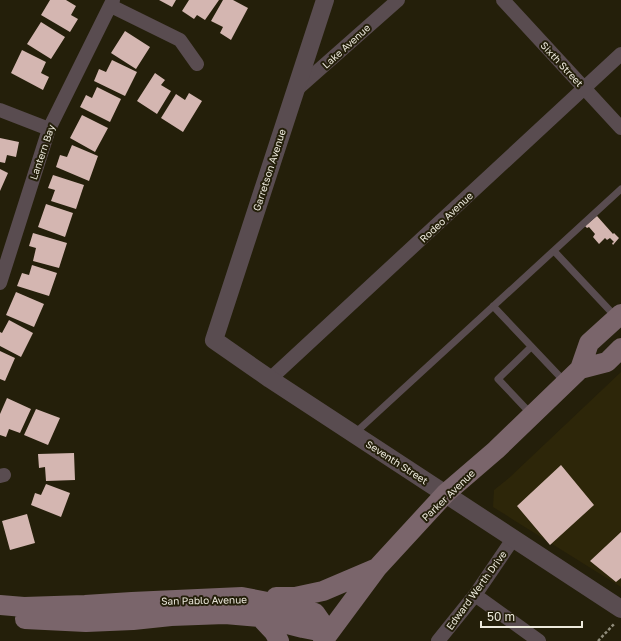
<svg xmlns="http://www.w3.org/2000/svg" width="621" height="641" font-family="'Golos Text',sans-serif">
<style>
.built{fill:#2d2609}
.building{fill:#d4b6b1}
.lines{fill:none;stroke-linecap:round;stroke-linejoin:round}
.path{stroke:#908c7b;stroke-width:2.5;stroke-dasharray:3 2;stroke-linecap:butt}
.service{stroke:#594c50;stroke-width:7}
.minor{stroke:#594c50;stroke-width:14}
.tertiary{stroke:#594c50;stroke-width:18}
.secondary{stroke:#7a656b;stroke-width:20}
.labels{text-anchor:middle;stroke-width:4;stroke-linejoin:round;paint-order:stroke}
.street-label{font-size:10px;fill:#ece9dc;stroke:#241f0a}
</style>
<rect width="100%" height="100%" fill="#241f0a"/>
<!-- built -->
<path class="built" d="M621,372V587L493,507L494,490L509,478Z"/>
<!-- building -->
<path class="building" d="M50,0H66L76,6L71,15L78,19L70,32L41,15Z
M159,0H176L172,7Z
M189,0H219L205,20L197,15L194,19L182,11Z
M223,0H233L248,8L231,40L220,33L223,27L211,21Z
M41,22L65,37L51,59L27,44Z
M125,31L150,47L136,69L111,53Z
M22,50L46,62L41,73L49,77L43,90L11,73Z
M112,60L137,72L125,96L94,81L99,69L106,72Z
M155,73L165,80L161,85L171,91L157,114L137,101Z
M97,87L121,99L110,122L80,107L86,95L92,98Z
M189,93L202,101L183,132L161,118L176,94L185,100Z
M82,115L108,128L95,152L70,138Z
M0,138L19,142L16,157L7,155L5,163L0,162Z
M72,145L98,156L89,181L56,167L60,155L67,157Z
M0,169L8,173L0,191Z
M53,175L84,185L76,209L51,201L55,190L48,188Z
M46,204L73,213L65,237L38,227Z
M597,216L613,234L614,233L619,238L613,245L612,243L614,242L610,238L607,240L605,238L599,244L593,237L595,234L589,227L587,228L585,226Z
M33,233L67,243L59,268L33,261L36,248L29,246Z
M32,265L57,273L49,296L17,286L22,273L29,275Z
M16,292L44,304L34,327L6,315Z
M9,320L33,333L21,357L0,346V332L2,333Z
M0,351L15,358L5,381L0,379Z
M7,398L31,409L20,433L9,429L6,437L0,435V414Z
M36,409L60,418L48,445L24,435Z
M74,453L75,480L46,481L45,467L39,468L38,454Z
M561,465L594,505L550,545L517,506Z
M46,484L70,493L61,517L31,505L35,493L41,495Z
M27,514L35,543L10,550L2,521Z
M621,532V578L616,582L590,561Z"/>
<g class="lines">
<!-- path -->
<path class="path" d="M598,641L615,623"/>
<!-- service -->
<path class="service" d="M554,251L615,316
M493,306L565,382
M531,347L498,379L532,415
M354,434L621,189"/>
<!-- minor -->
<path class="minor" d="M503,0L621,128
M111,6L180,40L197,64
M295,91L398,0
M0,110L49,129
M0,283L49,129L113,0
M270,379L621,54
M0,476L4,475
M475,595L539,641
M438,641L475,595L513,539"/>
<!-- tertiary -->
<path class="tertiary" d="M325,0L214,340L270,379L621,609"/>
<!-- secondary -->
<path class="secondary" d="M580,369L607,362L621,348
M276,597H295L323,591L377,568
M0,605L24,607L85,605L132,602L242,597L283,605L315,613L329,633
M260,617L274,632L279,641
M25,619L86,622L133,620L171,616L225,614L260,617L303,628L329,633
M323,641L377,568L446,493L496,450L580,369L589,343L621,314"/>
</g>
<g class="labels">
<!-- street labels -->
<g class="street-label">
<text transform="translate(346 46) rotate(-42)" y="4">Lake Avenue</text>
<text transform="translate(562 64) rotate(47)" y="4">Sixth Street</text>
<text transform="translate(42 152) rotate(-71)" y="4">Lantern Bay</text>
<text transform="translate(269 170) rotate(-72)" y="4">Garretson Avenue</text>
<text transform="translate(446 217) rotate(-43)" y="4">Rodeo Avenue</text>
<text transform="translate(397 462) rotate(33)" y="4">Seventh Street</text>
<text transform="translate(448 495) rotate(-44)" y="4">Parker Avenue</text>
<text transform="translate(476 590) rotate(-54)" y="4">Edward Werth Drive</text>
<text transform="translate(204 600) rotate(-1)" y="4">San Pablo Avenue</text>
</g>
</g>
<!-- scale -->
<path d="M481 621v6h101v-6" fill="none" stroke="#ece9dc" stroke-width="2"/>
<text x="487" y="621" font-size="12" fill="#ece9dc" stroke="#241f0a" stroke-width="3" paint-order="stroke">50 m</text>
</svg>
